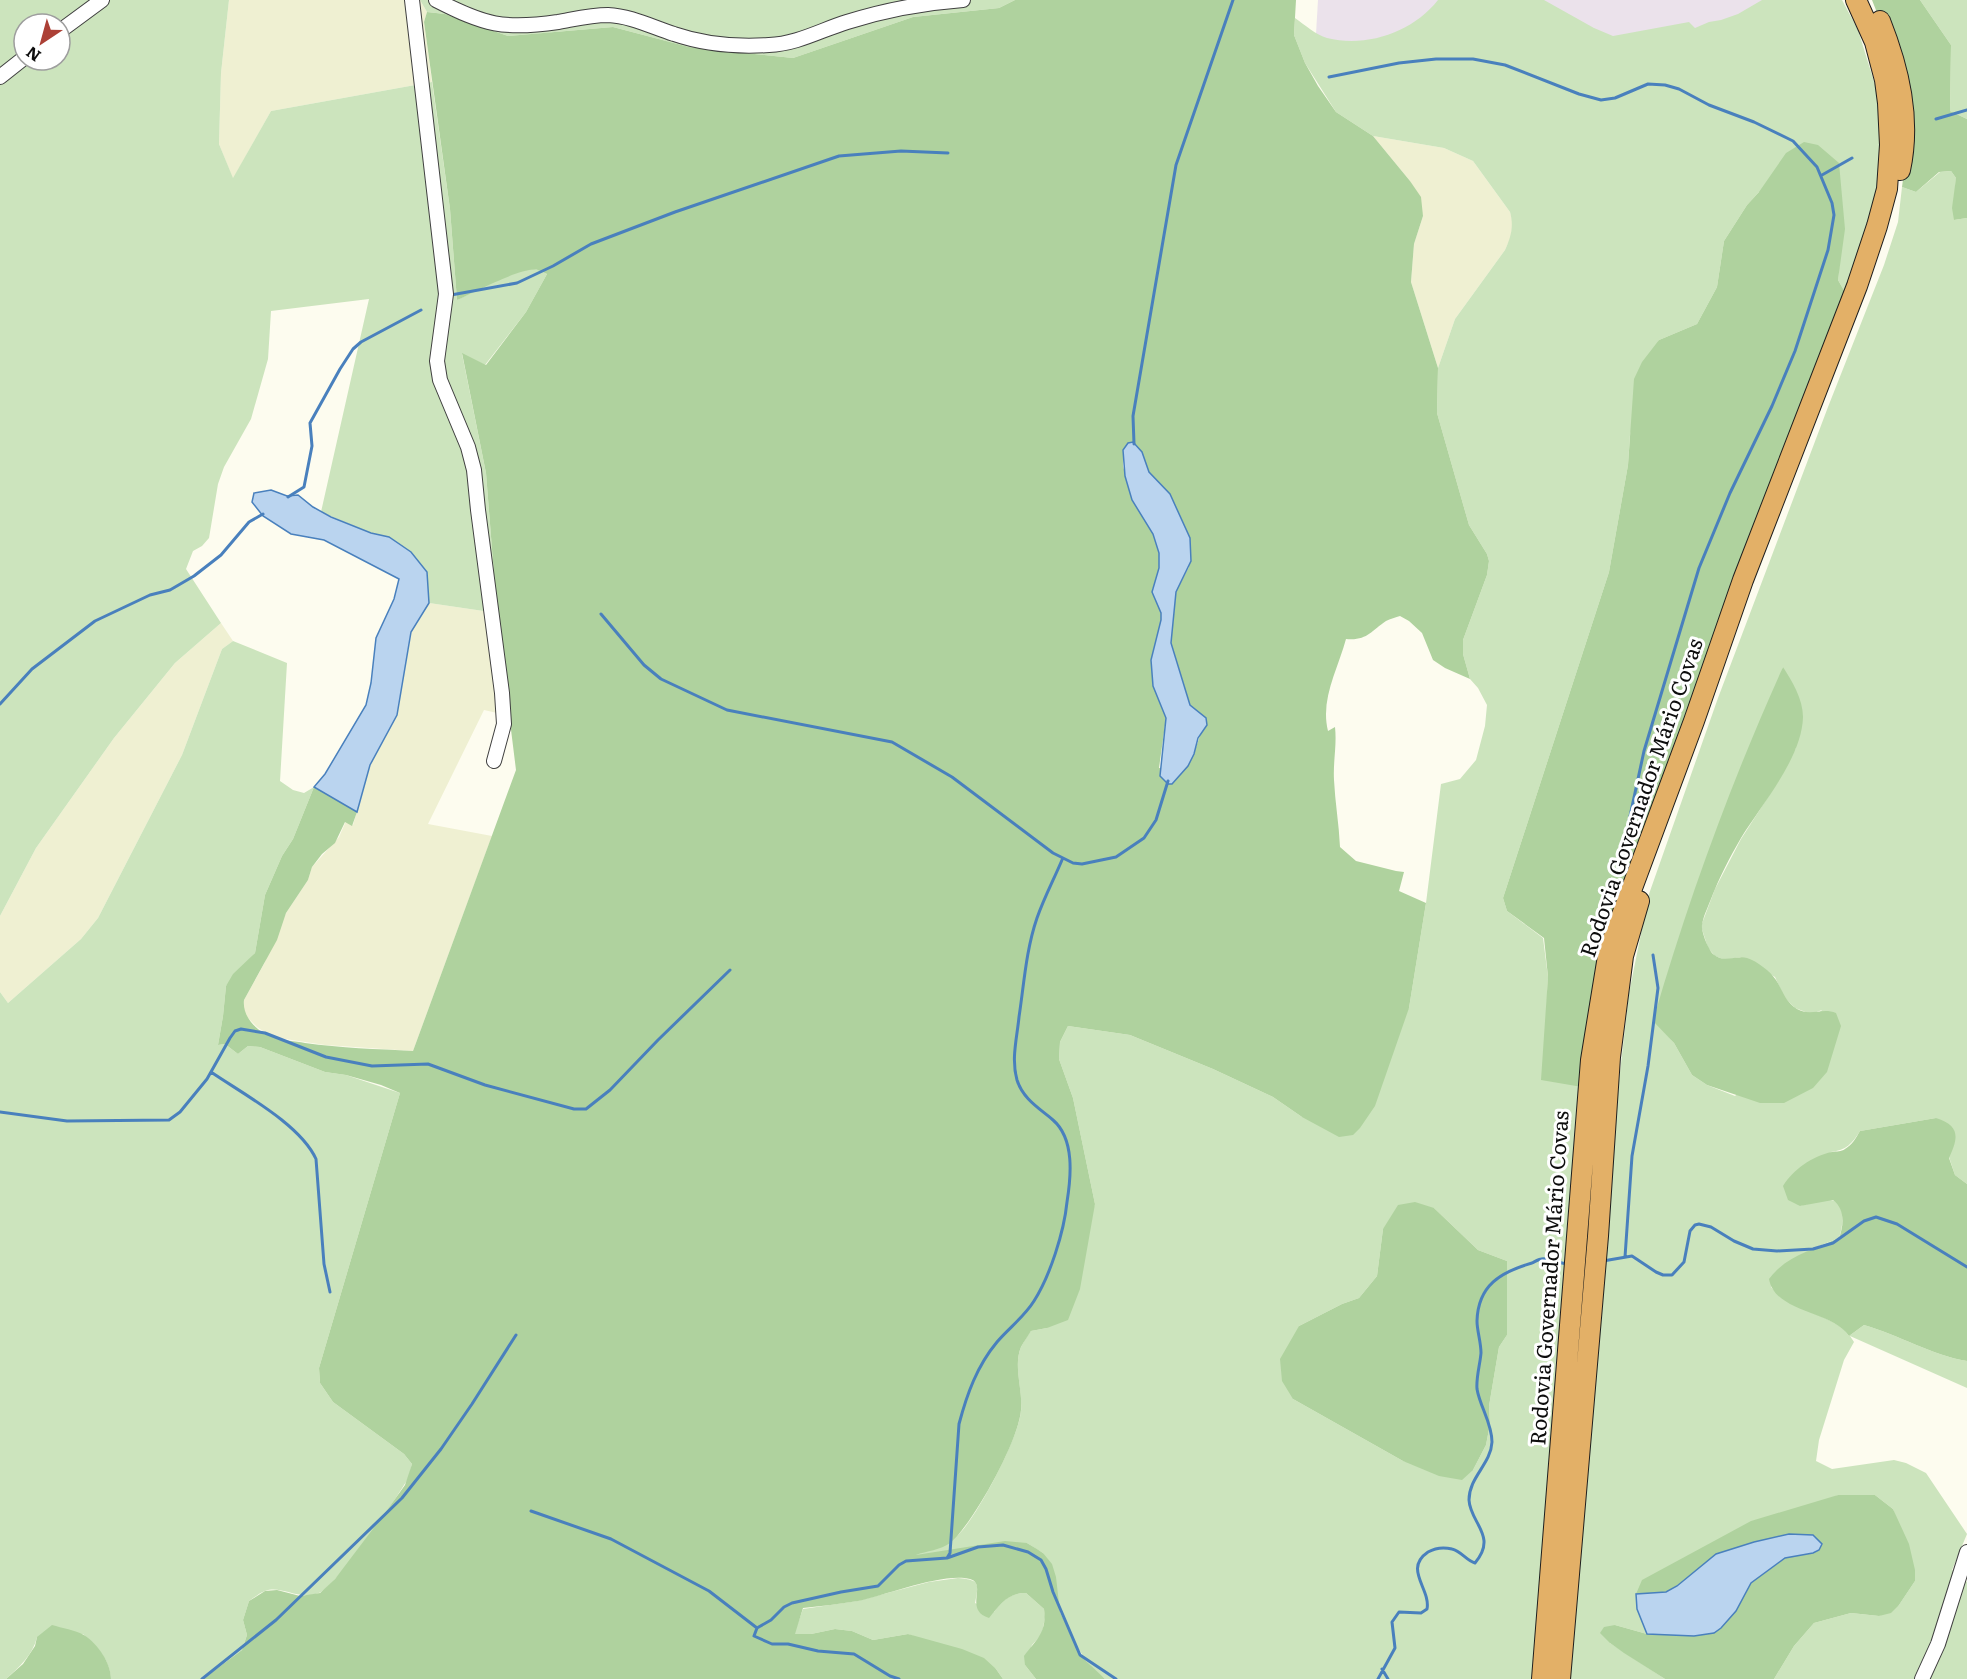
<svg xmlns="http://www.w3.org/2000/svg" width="1967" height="1679" font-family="Literata,serif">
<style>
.industrial{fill:#ebe2eb}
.farmland{fill:#eff0d2}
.green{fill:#cce4bd;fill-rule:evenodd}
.forest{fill:#afd29e;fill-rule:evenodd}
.water{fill:#bad4ef;stroke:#4980bd;stroke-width:1.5}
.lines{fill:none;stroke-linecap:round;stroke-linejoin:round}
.stream{stroke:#4980bd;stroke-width:3}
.minor-casing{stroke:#404040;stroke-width:16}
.highway-casing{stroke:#1e1e1e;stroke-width:22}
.minor{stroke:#fff;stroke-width:14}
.highway{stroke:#e3b067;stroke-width:20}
.labels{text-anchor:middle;stroke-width:6;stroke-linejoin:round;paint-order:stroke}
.street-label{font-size:21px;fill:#0d0d0d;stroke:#fff}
</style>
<rect width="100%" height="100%" fill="#fdfcef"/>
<!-- industrial -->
<path class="industrial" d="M1318,0H1787L1767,102L1314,68Z"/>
<!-- farmland -->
<path class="farmland" d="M229,0H420L427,12L424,22L432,82L271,111L233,179L219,144L221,73Z
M1373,136L1444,148L1473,161L1510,212L1513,222L1511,237L1505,250L1455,319L1438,368L1411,282L1414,244L1423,216L1410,181Z
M429,603L497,613L510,716L484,710L428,824L492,836L413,1051L325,1045L272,1037L257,1027L246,1016L243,1009L244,1000L264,964L286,913L308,880L312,867L339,837L346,821L353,825L370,765L397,715L411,632Z
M221,623L233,641L222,649L182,755L98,918L81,939L8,1003L0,992V916L36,848L114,738L175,663Z"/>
<!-- green -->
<path class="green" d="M0,0H229L221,73L219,144L233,178L271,111L432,82L450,209L457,300C478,290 510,270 534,269C539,269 543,272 547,274L526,312L485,365L462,354L486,473L497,613L429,603L427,572L411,552L389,537L371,533L321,512L369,299L271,311L268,359L251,419L224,467L218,484L209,538L202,546L193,551L186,569L221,623L175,663L114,738L36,848L0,916ZM24,24H60V60H24Z
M420,0H1015L999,8L913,17L793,58L689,47L613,27L508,36L445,14L427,12Z
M1438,0H1544L1594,28L1613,36L1689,22L1695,28L1709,22L1721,20L1738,14L1762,0H1842L1858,30L1876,88L1884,158L1863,248L1846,294L1838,280L1840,257L1759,192L1747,205L1724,241L1717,287L1697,324L1659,340L1630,435L1628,465L1609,572L1503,898L1507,911L1543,938L1548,977L1546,1022L1582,1087L1578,1116L1532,1679H1105C1069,1653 1055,1594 1043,1553L1027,1543L909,1557C920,1552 952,1541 959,1534C978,1515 1019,1437 1021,1411C1023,1390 1013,1366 1021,1347C1024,1341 1027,1336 1031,1331L1047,1328L1095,1204L1073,1098L1059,1059L1060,1042L1068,1026L1130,1035L1213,1069L1273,1097L1302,1117L1409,1008L1426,903L1441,784L1460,779L1476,760L1485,726L1487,705L1478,688L1470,679L1463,654V640L1487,575L1489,561L1487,554L1469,525L1437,413L1438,368L1455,319L1505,250C1511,237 1514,226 1510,212L1473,161L1444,148L1373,136L1336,112L1305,63L1294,35L1295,18C1305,25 1316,35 1327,38C1367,48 1413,32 1438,0ZM1434,1208L1478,1250L1507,1261V1335L1499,1347L1489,1406L1490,1424L1486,1445L1473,1470L1403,1461L1293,1399L1299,1326L1342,1304L1359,1298L1377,1276L1383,1229Z
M1920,0H1967V119L1950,111L1951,45Z
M1951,171L1956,178L1954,220L1967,218V1184L1955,1175L1936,1118L1860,1131C1852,1144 1846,1150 1831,1152L1800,1206C1809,1204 1821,1199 1830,1200C1847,1201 1843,1227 1839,1238L1809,1250L1771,1287C1793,1313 1833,1313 1849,1336L1864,1325C1899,1335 1931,1355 1967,1361V1388L1850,1336L1854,1342L1844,1360L1819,1440L1816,1461L1832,1469L1894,1460L1906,1463L1926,1473L1967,1534L1952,1570L1967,1582V1679H1774L1794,1646L1814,1623L1851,1613L1879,1616L1899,1605L1915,1581L1893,1509L1875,1495H1838L1637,1609L1647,1634L1615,1625L1610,1643L1665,1679H1568L1603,1282L1619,1081L1629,993L1649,894L1718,698L1828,407L1884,265L1898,222L1902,187L1916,192L1940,172ZM1783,667L1796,748L1777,783L1741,839L1715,889L1701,926L1708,948L1715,956L1725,960L1740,957L1775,977L1784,997L1795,1008L1811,1014L1822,1010L1735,1096L1707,1085L1692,1075L1674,1043L1662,1029Z
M233,641L287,663L280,781L293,790L304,793L314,787L293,839L282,856L265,895L255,953L226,986L223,1016L218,1045L225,1044L238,1054L248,1046L260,1047L325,1072L346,1075L400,1093L319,1368L320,1383L333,1402L404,1454L412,1464C410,1471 409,1479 404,1485C392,1505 337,1585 319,1593C298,1601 282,1585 265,1591C259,1593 254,1598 249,1601L243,1620L247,1635L242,1650L203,1679H111C110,1660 97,1646 83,1634L37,1637C33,1655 19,1667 6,1679H0V992L8,1003L81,939L98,918L182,755L222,649Z
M958,1578C980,1580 979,1583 975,1603L994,1612C1003,1600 1010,1593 1026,1593L1044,1609L1045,1617L1042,1634L1032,1645L1025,1665L1036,1679H1003L996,1669L908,1634L873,1640L852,1631L835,1629L811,1634H794L803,1609L857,1601L929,1582Z"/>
<!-- forest -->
<path class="forest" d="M1015,0H1296L1294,35L1305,63L1318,86L1336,112L1373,136L1410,181L1421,197L1423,216L1414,244L1411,282L1438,368L1437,413L1469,525L1487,554L1489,561L1487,575L1463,640V654L1470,679L1445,668L1433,660L1422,633L1409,621L1400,616C1396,617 1390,619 1386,621C1371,631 1367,641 1346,639C1338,669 1320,699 1328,731L1335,727C1337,745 1333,761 1334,780C1335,802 1339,824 1340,847L1356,861L1396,871L1404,872L1399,891L1426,903L1409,1008L1375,1106L1360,1128L1353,1135L1339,1137L1302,1117L1273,1097L1213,1069L1130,1035L1068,1026L1060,1042L1059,1059L1073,1098L1095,1204L1080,1289L1068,1320L1047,1328L1031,1331C1028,1336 1024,1341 1021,1347C1013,1366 1023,1390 1021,1410C1019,1440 973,1524 950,1543C941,1550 926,1551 916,1555L1005,1541L1027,1543L1037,1549L1043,1553L1052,1564L1056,1577L1060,1612L1082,1657L1105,1679H1036L1025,1665L1024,1656C1037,1639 1047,1632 1044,1609L1026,1593C1007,1593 1000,1605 989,1618C963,1610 988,1584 970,1579C944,1572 886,1595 858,1601C840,1604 821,1606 803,1608L795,1634H811L835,1629L852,1631L873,1640L908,1634L962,1649L984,1658L996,1669L1003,1679H203L242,1650L247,1635L243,1620L249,1601L265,1591L277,1590L300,1596L320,1593L335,1579L385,1513L405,1485L412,1464L404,1454L333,1402L320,1383L319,1368L400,1093L381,1085L346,1075L325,1072L260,1047L248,1046L238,1054L225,1044L218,1045L223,1016L226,986L233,974L255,953L265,895L282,856L293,839L314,787L357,812L352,826L345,822L335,843L322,854L312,867L308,880L286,913L277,940L244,1000C242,1017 257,1032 273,1037C283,1041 295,1041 305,1043C341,1048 377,1049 413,1051L516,770L498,625L486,473L462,353L486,365L526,312L547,274C544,273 542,271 538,270C523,266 473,293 457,300L450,209L424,22L427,12L445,14L508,36L613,27L689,47L793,58L913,17L999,8ZM1123,450L1142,452L1149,472L1170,494L1190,538L1189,567L1176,592L1171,643L1190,705L1206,718C1200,734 1196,751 1188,766L1159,768L1166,718L1153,686L1151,660L1161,620V613L1152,591L1159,568V553L1153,534L1132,500L1123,466Z
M1872,0H1920L1951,45L1950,111L1967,119V218L1954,220L1952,208L1956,178L1951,171L1939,172L1916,192L1902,187L1907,149L1887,38Z
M1804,142L1818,145L1839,163L1845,229L1838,280L1846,294L1660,796L1582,1087L1541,1080L1548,977L1544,938L1507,911L1503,898L1609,572L1628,465L1634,379L1642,362L1659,340L1697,324L1717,287L1724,241L1747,205L1759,192L1786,153Z
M1783,667C1792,681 1803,699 1803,717C1802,758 1762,804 1741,838C1730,857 1719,878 1711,899C1708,907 1703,917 1702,925C1701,931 1708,949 1713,954C1724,964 1735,955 1747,958C1757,961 1771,972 1776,980C1783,991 1785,1002 1797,1009C1811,1017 1822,1007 1836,1013L1841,1026L1827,1072L1813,1088L1784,1103H1760L1707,1085L1692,1075L1674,1043L1653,1021C1688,900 1731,782 1783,667Z
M1936,1118C1961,1126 1958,1138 1949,1158L1955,1175L1967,1184V1361C1931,1355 1899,1335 1864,1325L1849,1336C1831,1310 1775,1313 1769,1279C1787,1255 1813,1250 1839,1238C1844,1225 1845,1209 1833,1200L1800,1206L1788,1200L1783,1186C1793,1170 1812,1156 1832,1152C1837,1151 1841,1152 1845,1149C1852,1145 1856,1138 1860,1131Z
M1415,1202L1434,1208L1478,1250L1507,1261V1335L1499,1347L1489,1406L1490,1424L1486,1445L1473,1470L1462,1480L1439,1476L1403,1461L1293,1399L1282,1381L1280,1359L1299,1326L1342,1304L1359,1298L1377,1276L1383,1229L1398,1205Z
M1838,1495H1875L1893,1509L1909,1544L1915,1570V1581L1899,1605L1891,1613L1879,1616L1851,1613L1814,1623L1794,1646L1774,1679H1665L1624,1653L1610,1643L1600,1633L1604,1627L1615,1625L1647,1634L1736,1611L1751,1583L1785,1558L1813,1553L1789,1534L1754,1542L1716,1554L1677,1586L1666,1592L1636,1594L1642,1580L1751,1521Z
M52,1625C62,1628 75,1630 84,1635C98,1644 111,1663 111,1679H6L23,1664L35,1646L37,1637Z"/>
<!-- water -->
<path class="water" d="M1133,442L1142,452L1149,472L1170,494L1190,538L1191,561L1176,592L1171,643L1190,705L1206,718L1207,725L1198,738L1194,754L1188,766L1172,784H1168L1160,776L1166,718L1153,686L1151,660L1161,620V613L1152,592L1159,568V553L1153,534L1132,500L1125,476L1123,450L1128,443Z
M271,490L287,496L298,495L313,507L331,517L371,533L389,537L411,552L427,572L429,603L411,632L397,715L370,765L357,812L314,787L325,774L366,705L371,683L376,638L394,599L399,579L324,540L291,534L263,516L252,502L254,493Z
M1789,1534L1813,1535L1822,1544L1819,1550L1813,1553L1785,1558L1751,1583L1736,1611L1721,1628L1714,1633L1694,1636L1647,1634L1637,1609L1636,1594L1666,1592L1677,1586L1716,1554L1754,1542Z"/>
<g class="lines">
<!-- stream -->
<path class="stream" d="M1329,77L1399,63L1436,59H1473L1505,65L1579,94L1601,100L1615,98L1648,84L1665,85L1679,89L1709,105L1754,122L1793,141L1817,167L1832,203L1834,215L1828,250L1795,351L1772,406L1730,493L1699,568L1644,751L1618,872
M1936,119L1967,110
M1822,175L1852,158
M451,295L517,283L553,266L591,244L675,212L839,156L901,151L948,153
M1134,444L1133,416L1176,165L1233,0
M288,497L304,487L312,446L310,423L340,369L353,349L361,342L421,310
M601,614L644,665L661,679L727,710L892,742L952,777L1053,853L1073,863L1082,864L1116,857L1144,838L1156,820L1168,781
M0,704L32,669L95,621L150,595L170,590L194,576L221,555L249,522L263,514
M211,1072C243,1094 300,1124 316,1159L324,1264L330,1292
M0,1112L67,1121L169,1120L180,1112L207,1079L230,1038L235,1031L241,1029L265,1033L326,1057L372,1066L428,1064L485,1085L574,1109H586L610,1090L658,1040L730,970
M1625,1257L1632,1156L1648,1066L1658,988L1653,955
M1603,1261L1632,1256L1656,1272L1663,1275H1672L1684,1262L1690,1231L1695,1225L1699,1224L1711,1227L1734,1241L1753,1249L1777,1251L1813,1249L1833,1243L1864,1221L1876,1217L1897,1224L1967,1267
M531,1511L611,1539L709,1591L757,1628
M947,1558L950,1553L959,1424C967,1394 977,1366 997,1342C1009,1328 1024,1317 1034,1301C1050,1276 1064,1232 1067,1202C1071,1177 1075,1139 1053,1120C1039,1108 1023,1099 1017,1080C1011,1059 1017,1038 1019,1017C1024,984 1026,950 1037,918C1044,898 1054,879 1062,860
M1382,1669L1388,1679
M202,1679L276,1620L402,1498L441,1449L472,1404L516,1335
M899,1679L890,1676L854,1654L818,1651L788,1644H772L754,1636L757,1628L771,1620L784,1607L792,1603L841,1592L878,1586L899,1565L906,1561L947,1558L978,1547L1003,1545L1028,1552L1041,1560L1046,1569L1053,1592L1080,1655L1116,1679
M1378,1679L1395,1648L1392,1622L1399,1612L1421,1613L1427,1609C1431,1589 1403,1569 1428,1552C1435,1548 1444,1547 1452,1549C1461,1551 1467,1561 1475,1563C1498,1536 1470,1523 1469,1500C1469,1477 1491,1464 1492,1442C1492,1423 1480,1407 1477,1389C1476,1377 1480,1365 1481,1353C1481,1342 1477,1331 1477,1321C1478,1285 1501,1272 1532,1263C1536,1261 1540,1258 1545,1259C1552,1260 1559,1263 1567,1264"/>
<defs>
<path id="minor" d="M412,0L446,294L437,361L440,380L468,447L474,470L478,510L502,693L504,724L494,761
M436,0C485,25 503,30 558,22C575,19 591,15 608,15C631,16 652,27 674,34C703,44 738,47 769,45C797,44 821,30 847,22C885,10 923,3 963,0
M60,31L102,0
M0,77L24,58
M1922,1679L1938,1644L1967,1552"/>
<path id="highway" d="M1880,21C1899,69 1911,119 1900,170
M1542,1679L1591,1060L1609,950L1694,721L1743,580L1857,286L1877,226L1887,189L1890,145L1888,103L1885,80L1875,42L1856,0
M1560,1679L1598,1236L1610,1057L1623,956L1639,901"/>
</defs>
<!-- minor casing -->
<use href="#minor" class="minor-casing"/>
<!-- highway casing -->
<use href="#highway" class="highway-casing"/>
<!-- minor -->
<use href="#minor" class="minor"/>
<!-- highway -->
<use href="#highway" class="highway"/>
</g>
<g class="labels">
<!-- street labels -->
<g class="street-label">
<text transform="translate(1642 798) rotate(-71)" y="7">Rodovia Governador Mário Covas</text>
<text transform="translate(1550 1278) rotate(-86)" y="7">Rodovia Governador Mário Covas</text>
</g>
</g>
<!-- north arrow -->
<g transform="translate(42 42) rotate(216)"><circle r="28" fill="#ffffff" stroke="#9e9e9e" stroke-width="1.5"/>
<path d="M0-4.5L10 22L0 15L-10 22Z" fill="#ac4036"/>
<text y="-9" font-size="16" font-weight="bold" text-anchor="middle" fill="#0d0d0d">N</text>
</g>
</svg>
